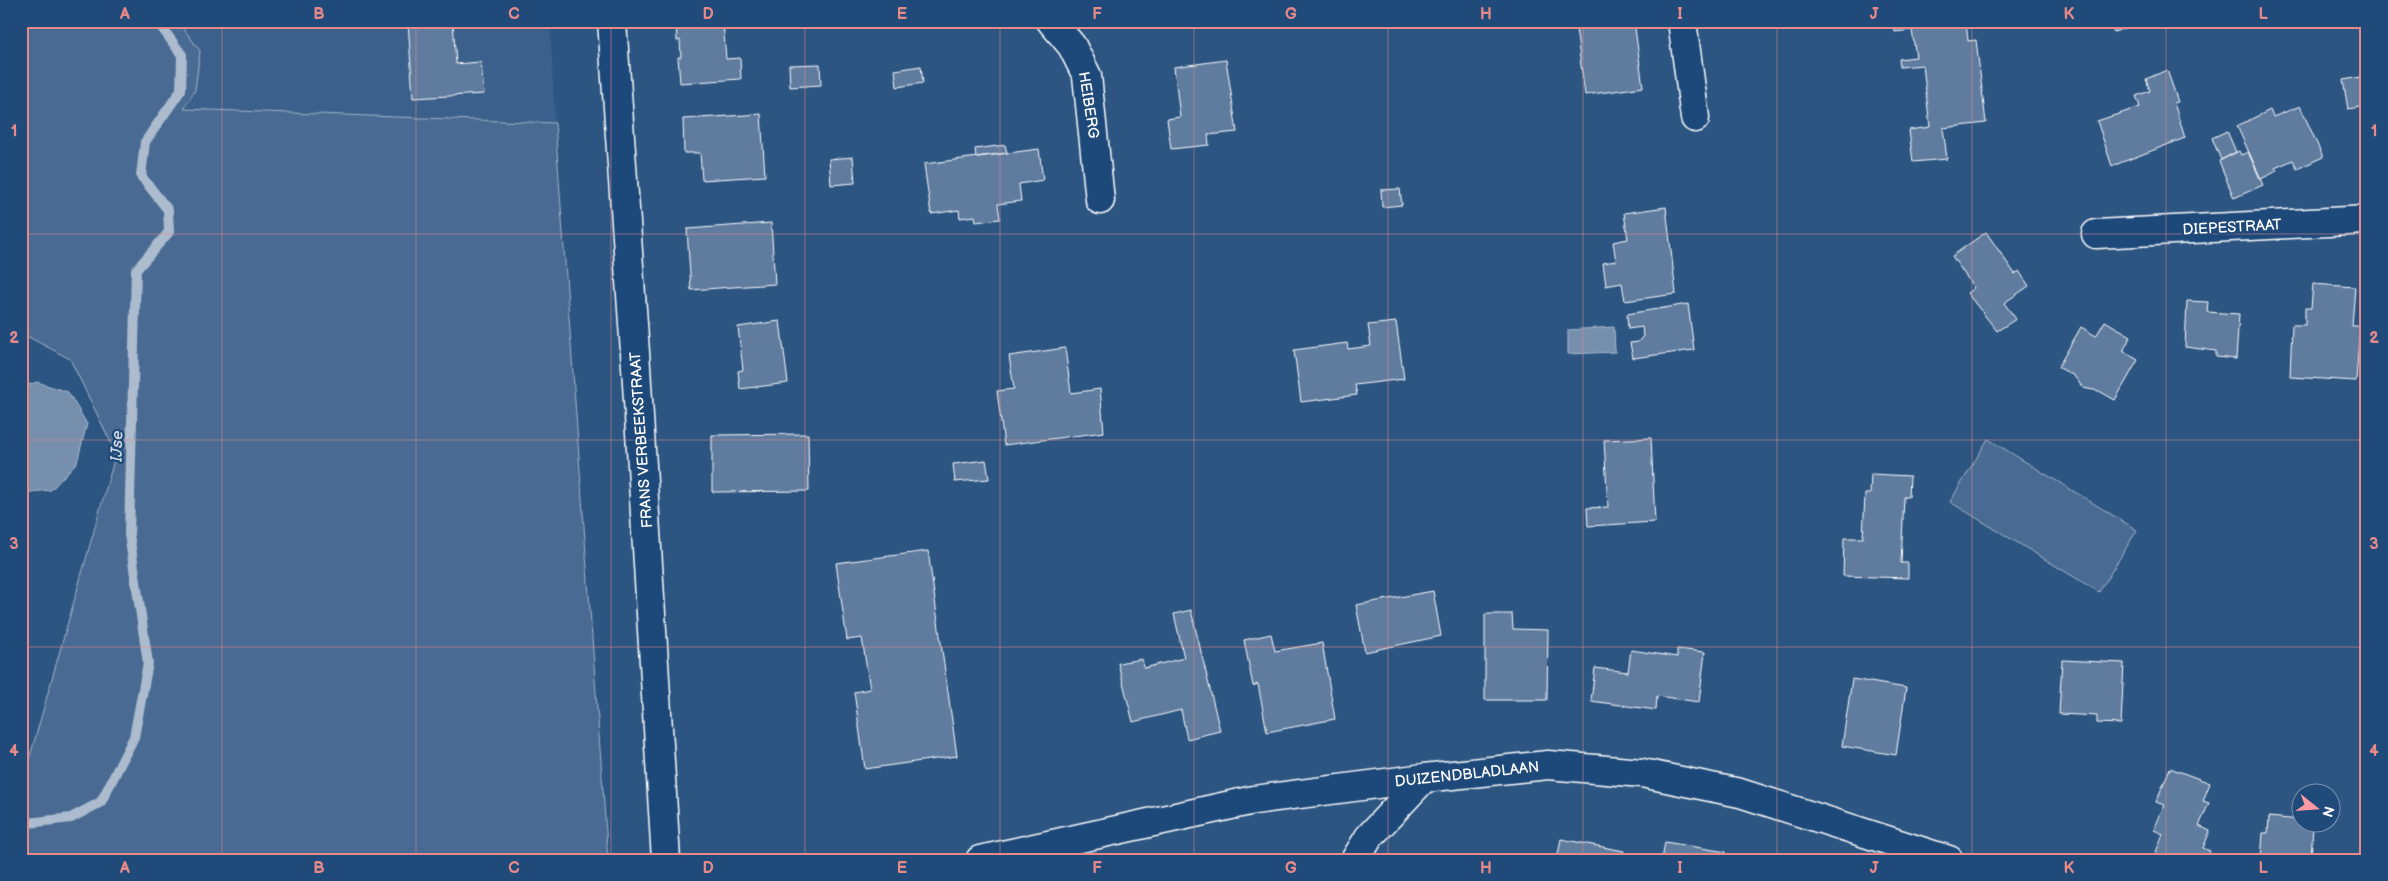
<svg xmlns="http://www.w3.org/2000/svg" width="2388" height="881" font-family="'Balsamiq Sans',sans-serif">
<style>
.built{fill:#3b618b}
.green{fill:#486b92;stroke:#a4b5c8}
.water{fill:#748fad;stroke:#acbcce}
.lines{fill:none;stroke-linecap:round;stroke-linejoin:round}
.stream{stroke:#acbcce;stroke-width:10}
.building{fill:#5e7c9f;stroke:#fff}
.minor-casing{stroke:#fff;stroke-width:31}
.secondary-casing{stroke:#fff;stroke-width:31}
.minor{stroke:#1f4a7a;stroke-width:28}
.secondary{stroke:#1f4a7a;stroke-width:28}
.grid{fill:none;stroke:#e88989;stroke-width:1;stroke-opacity:0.55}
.labels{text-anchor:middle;stroke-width:4.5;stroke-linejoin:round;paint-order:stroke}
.street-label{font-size:15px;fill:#fff;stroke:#1f4a7a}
.water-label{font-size:16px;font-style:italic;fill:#d5dde6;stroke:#1f4a7a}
.neatline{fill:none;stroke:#e88989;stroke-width:2}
.grid-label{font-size:16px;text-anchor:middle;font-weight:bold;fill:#e88989}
</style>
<rect width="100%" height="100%" fill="#2c5582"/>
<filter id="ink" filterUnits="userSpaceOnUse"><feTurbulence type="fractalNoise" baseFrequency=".02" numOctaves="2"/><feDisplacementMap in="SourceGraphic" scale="10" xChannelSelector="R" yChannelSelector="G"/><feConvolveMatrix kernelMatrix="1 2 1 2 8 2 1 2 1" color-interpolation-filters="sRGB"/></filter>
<g filter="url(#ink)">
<!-- built -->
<path class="built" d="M178,21H550L555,123L184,109L200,51Z"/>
<!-- green -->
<path class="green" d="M21,21H178L200,51L195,90L184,109L555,123L608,860H21V788L116,453L70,359L21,333Z
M1988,439L2137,530L2099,592L1950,502Z"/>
<!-- water -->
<path class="water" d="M1614,327L1615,352L1568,354V330Z
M37,382L68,392L87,424L77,462L51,490L21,493V387Z"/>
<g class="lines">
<!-- stream -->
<path class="stream" d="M21,846L28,823L71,818L101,802L134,737L148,663L129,534L136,270L169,232L168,210L141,176L145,142L181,90L182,55L157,21
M21,852L30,860"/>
</g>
<!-- building -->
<path class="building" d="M408,21H453L456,64L481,62L484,94L413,98Z
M723,21L726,59L740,58L741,79L680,83L678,57H681L680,40L677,41L676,22Z
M1575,21H1634L1643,87L1585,95Z
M1894,21H1966L1968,41L1976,40L1986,123L1943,128L1947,159L1913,162L1909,130L1930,127L1923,65L1900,67L1899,59L1916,57L1912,30L1895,32Z
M2109,21H2143L2114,32Z
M1226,60L1237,132L1208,135L1209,145L1171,149L1167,119L1180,117L1174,67Z
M820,64L821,85L790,87L789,65Z
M921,66L923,83L897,87L895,70Z
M2167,70L2178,102L2174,103L2185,138L2112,166L2097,121L2140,107L2136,96L2150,91L2146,79Z
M2367,76V106L2348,109L2343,80Z
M2300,106L2323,157L2297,169L2293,160L2275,168L2277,171L2261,179L2237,126L2270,110L2273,117Z
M761,114L765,176L702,180L700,153H684L683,119Z
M2227,131L2236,152L2221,160L2212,138Z
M1005,145L1007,153L976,157L975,149Z
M1039,149L1043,180L1019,184L1021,201L998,204L1000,219L976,222L975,216L960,218L959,210L931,214L924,164Z
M2239,151L2241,155L2248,152L2263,185L2234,198L2219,161Z
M853,157L855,183L831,185L829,159Z
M1400,189L1402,205L1382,207L1381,190Z
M1666,207L1676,294L1625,301L1622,283L1606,286L1603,263L1616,261L1613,242L1628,239L1624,213Z
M771,223L775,284L691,290L687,229Z
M1986,232L2015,274L2019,271L2029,286L2004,303L2016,319L1997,331L1967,293L1974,288L1952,256Z
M2313,284L2355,287L2352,326H2360L2356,381L2290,377L2292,325H2305V308H2311Z
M2187,301L2208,302L2207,312L2239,314L2236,359L2216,357V351L2185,347Z
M1688,304L1694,350L1633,358L1630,343L1638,342L1643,336L1642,327L1628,329L1627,314Z
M780,321L788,383L740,389L738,371L743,370L738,327Z
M2105,321L2131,336L2123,351L2138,360L2115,400L2099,391L2083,388L2074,376L2058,367L2081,327L2096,336Z
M1396,322L1404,379L1355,385L1357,395L1301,402L1294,350L1347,343L1348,349L1371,346L1368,325Z
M1065,348L1071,393L1100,389L1104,432L1004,445L997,391L1014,389L1009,356Z
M808,434L809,491L712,492V435Z
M1651,438L1655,522L1588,526L1587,508L1608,507L1604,440Z
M986,460L989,479L955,482L953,464Z
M1871,474L1910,476L1909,497H1904L1901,563H1908V578L1843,576L1844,538H1863L1865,494H1870Z
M928,551L957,756L865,769L854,692L870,689L862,638L847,640L836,563Z
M1433,591L1441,636L1365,652L1356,605Z
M1191,610L1220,731L1187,739L1181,710L1133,722L1118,663L1142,659L1144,668L1184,658L1174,614Z
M1485,614H1512L1513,629L1548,630L1547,700H1485Z
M1271,634L1275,651L1322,643L1335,719L1267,732L1258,684L1253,686L1244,640Z
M1677,649L1705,652L1699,702L1657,696L1656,710L1591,701L1595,668L1628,672L1631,650L1677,657Z
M2062,660L2124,663L2121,724L2097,723V716L2059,714Z
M1852,679L1906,688L1896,755L1842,746Z
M2170,768L2210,783L2203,801L2209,803L2199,826L2210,831L2203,848L2210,851L2206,860H2153L2163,834L2154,830L2164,805L2156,802Z
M2269,817L2300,820V824H2313L2311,860H2261L2263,833H2268Z
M1561,839L1624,851L1622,860H1557Z
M1665,842L1726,852L1724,860H1662Z"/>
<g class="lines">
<defs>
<path id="minor" d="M1051,21L1072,46L1087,76L1100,200
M1682,21L1695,118
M2096,234L2367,220
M980,860L1254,800L1424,778L1548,765L1642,773L1740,793L1949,860
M1355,860L1369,837L1424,778"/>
<path id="secondary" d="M612,21L636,367L666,860"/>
</defs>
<!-- minor casing -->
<use href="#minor" class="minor-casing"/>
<!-- secondary casing -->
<use href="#secondary" class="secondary-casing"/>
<!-- minor -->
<use href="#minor" class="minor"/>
<!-- secondary -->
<use href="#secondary" class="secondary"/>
</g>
</g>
<!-- grid -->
<path class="grid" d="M222,21V860M416,21V860M611,21V860M805,21V860M1000,21V860M1194,21V860M1388,21V860M1583,21V860M1777,21V860M1972,21V860M2166,21V860M21,234H2367M21,440H2367M21,647H2367"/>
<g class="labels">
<!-- street labels -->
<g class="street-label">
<text transform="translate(1089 105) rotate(81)" y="5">HEIBERG</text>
<text transform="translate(2232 227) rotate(-3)" y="5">DIEPESTRAAT</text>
<text transform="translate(641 440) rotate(-94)" y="5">FRANS VERBEEKSTRAAT</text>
<text transform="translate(1467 774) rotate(-6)" y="5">DUIZENDBLADLAAN</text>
</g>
<!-- water labels -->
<g class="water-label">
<text transform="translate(116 446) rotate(-88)" y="6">IJse</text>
</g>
</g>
<!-- margin -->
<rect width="2388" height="881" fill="none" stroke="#1f4a7a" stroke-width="55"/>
<!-- north arrow -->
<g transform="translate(2316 808) rotate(107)"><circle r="24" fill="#1f4a7a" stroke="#7992af"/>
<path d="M0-4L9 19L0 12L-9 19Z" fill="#ff9aa2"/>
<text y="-8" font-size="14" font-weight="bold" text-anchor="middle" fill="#ffffff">N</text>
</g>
<rect x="28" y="28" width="2332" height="826" class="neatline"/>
<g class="grid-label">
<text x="125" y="19">A</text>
<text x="319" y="19">B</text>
<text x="514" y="19">C</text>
<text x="708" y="19">D</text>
<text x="902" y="19">E</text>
<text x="1097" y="19">F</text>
<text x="1291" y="19">G</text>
<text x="1486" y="19">H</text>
<text x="1680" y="19">I</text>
<text x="1874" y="19">J</text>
<text x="2069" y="19">K</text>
<text x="2263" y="19">L</text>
<text x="14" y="136">1</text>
<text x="2374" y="136">1</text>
<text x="14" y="343">2</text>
<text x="2374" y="343">2</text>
<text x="14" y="549">3</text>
<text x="2374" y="549">3</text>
<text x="14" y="756">4</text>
<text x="2374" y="756">4</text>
<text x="125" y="873">A</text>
<text x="319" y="873">B</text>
<text x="514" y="873">C</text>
<text x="708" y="873">D</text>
<text x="902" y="873">E</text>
<text x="1097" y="873">F</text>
<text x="1291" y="873">G</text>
<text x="1486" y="873">H</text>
<text x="1680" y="873">I</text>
<text x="1874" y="873">J</text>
<text x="2069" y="873">K</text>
<text x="2263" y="873">L</text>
</g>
</svg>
